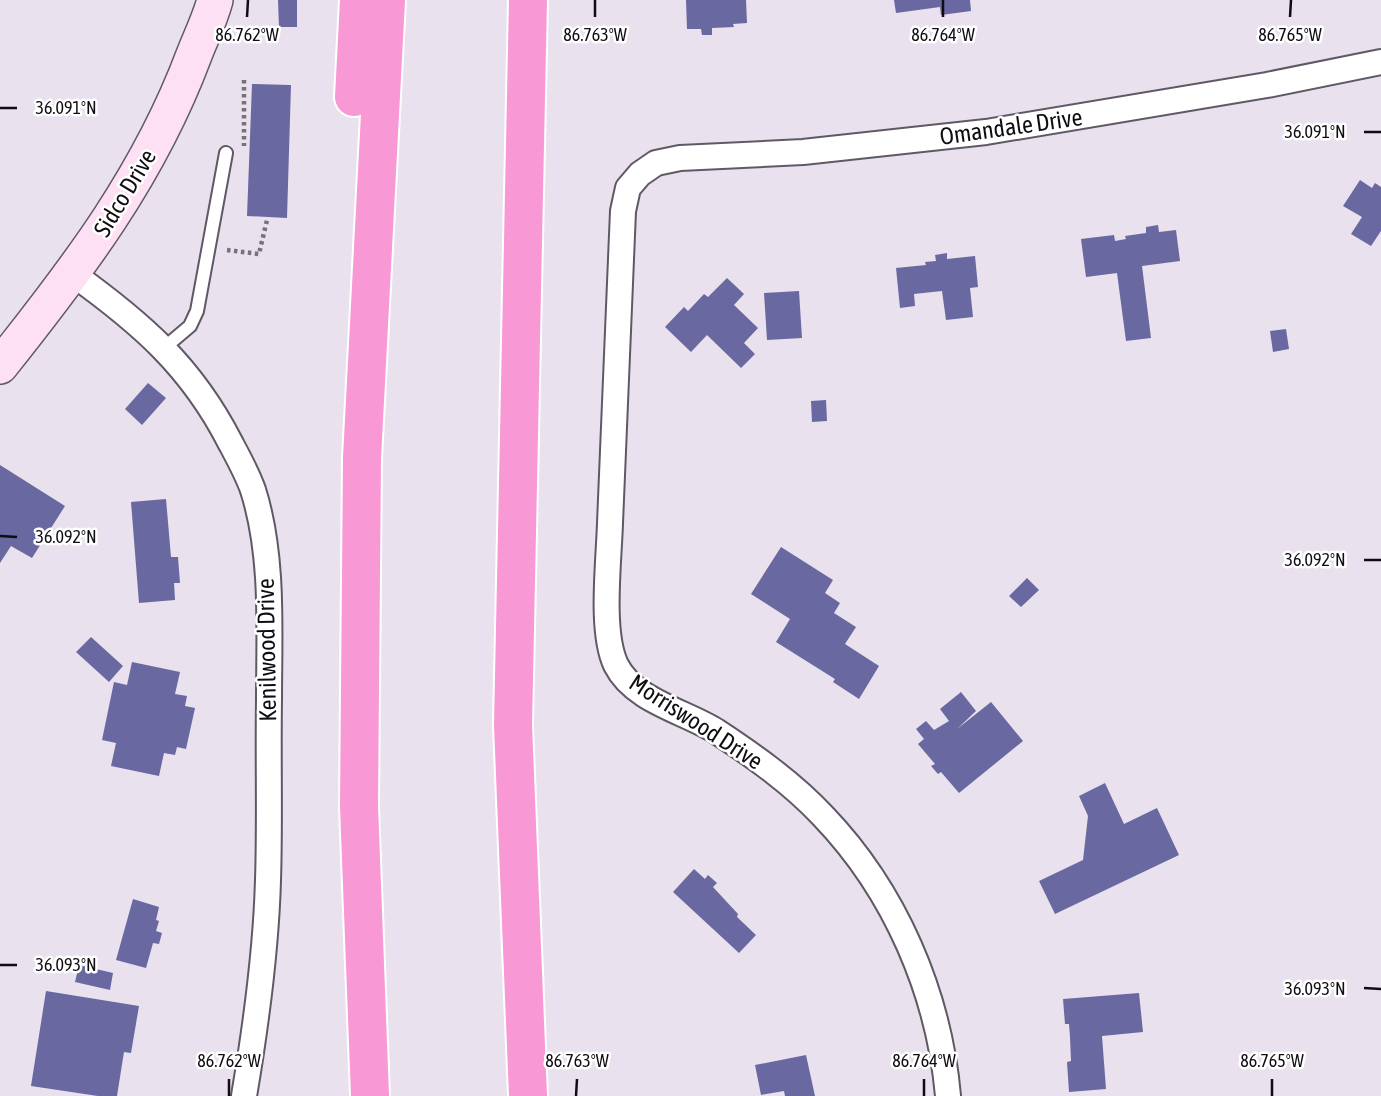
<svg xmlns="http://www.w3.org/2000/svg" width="1381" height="1096" font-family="'Asap Condensed',sans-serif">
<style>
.building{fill:#6968a0}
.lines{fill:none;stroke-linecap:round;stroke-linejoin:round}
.lane-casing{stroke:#605965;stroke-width:16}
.street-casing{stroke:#605965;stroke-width:28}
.secondary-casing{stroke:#605965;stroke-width:38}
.highway-casing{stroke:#fff;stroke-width:42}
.path{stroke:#77727a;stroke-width:4.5;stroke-dasharray:3.5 3.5;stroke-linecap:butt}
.lane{stroke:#fff;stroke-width:12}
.street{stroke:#fff;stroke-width:24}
.secondary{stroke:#fde0f3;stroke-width:35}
.highway{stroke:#f899d6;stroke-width:38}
.ticks{fill:none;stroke:#100d12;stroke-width:2.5}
.labels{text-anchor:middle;stroke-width:5;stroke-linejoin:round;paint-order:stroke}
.street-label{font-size:24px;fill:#100d12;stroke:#fff}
.ticks-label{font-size:18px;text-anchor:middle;fill:#100d12;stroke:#fff;stroke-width:5;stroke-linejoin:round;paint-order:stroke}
</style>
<rect width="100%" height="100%" fill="#e9e1ee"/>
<!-- building -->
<path class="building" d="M278,0H297V27H279Z
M686,0H746L747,23L733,24L734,27L712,28V35H702L701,29H687Z
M894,0H970L971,11L941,15L940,7L896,13Z
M252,84L291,85L287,218L247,216Z
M1360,180L1372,188L1375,183L1381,187V231L1371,246L1351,234L1362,217L1343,206Z
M1158,225L1159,232L1176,230L1180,261L1142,266L1151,338L1126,341L1117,273L1086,277L1081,239L1114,235L1115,241L1126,239L1125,236L1146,233V227Z
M947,253V259L975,256L978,287L970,288L973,317L946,320L942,291L914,294L915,306L900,308L896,268L926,265L925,262L936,261L935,255Z
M727,278L744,294L734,305L758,328L744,343L755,354L741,368L707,335L691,352L665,327L684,307L688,311L704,294L708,297Z
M799,291L802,338L767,340L764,293Z
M1286,329L1289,349L1273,352L1270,331Z
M148,383L166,398L142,425L125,409Z
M826,400L827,421L812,422L811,401Z
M0,465L65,506L32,558L11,546L0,563Z
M166,499L171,557H178L180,583H174L175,600L139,603L131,502Z
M781,547L833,580L825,593L840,603L834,613L856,627L845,644L879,666L859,699L833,682L835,679L776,642L790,619L751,594Z
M1027,578L1039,590L1021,607L1009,596Z
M91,637L123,666L109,682L76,652Z
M132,662L180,672L175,694L187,696L185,706L195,708L186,749L177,747L175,755L164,753L159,776L111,766L116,743L102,740L114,682L127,685Z
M961,692L976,711L957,729L991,702L1023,741L959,793L941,772L938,774L931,766L935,764L918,744L924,739L916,729L926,721L934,730L949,721L940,709Z
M1105,783L1124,824L1157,808L1179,855L1055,914L1039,881L1083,860L1088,816L1079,796Z
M694,869L705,879L708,875L717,883L713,887L738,914L737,917L756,935L739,953L673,892Z
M133,899L159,907L156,920L159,921L156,931L162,933L159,944L153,943L146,968L116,960Z
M79,965L113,973L110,990L75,982Z
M46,991L139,1006L131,1053L124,1052L117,1096H98L31,1086Z
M1139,993L1143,1032L1102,1036L1106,1089L1069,1092L1067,1062L1071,1061L1070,1037L1069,1024H1065L1063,999Z
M806,1055L815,1096H785L784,1091L761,1095L755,1065Z"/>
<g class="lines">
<defs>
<path id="lane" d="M164,348L190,326L197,311L226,153"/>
<path id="street" d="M73,274C141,323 191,366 230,442C238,457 247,473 253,490C274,556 269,632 269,700C268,760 270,820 268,880C266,953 256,1025 244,1096
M948,1096C939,993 895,891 823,816C792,783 754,756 716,731C684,711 634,701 616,665C600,632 609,560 610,523C614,419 618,315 623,211L628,188L640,174L656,163L680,158L803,152L986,132L1267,85L1381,62"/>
<path id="secondary" d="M0,366C79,267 149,175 194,55C201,37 210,19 215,0"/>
<path id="highway" d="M528,0L513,725L528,1096
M354,97L359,0
M370,1096L359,806L362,458L386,0"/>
</defs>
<!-- lane casing -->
<use href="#lane" class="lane-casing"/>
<!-- street casing -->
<use href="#street" class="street-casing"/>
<!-- secondary casing -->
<use href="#secondary" class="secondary-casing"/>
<!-- highway casing -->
<use href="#highway" class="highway-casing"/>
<!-- path -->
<path class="path" d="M244,80V146
M227,250L259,254L267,220"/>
<!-- lane -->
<use href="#lane" class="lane"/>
<!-- street -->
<use href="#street" class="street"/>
<!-- secondary -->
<use href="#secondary" class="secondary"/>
<!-- highway -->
<use href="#highway" class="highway"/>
</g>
<!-- ticks -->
<path class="ticks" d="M247,17L248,0M595,17V0M943,17V0M1290,17L1291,0M0,108H17M1364,132H1381M0,536L17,537M1364,560H1381M0,965H17M1364,988L1381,989M229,1096V1079M576,1096L577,1079M924,1096V1079M1272,1096V1079"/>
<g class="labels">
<!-- street labels -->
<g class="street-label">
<text transform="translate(1011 127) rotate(-8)" y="8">Omandale Drive</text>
<text transform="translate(125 193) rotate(-59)" y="8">Sidco Drive</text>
<text transform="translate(267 650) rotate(-91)" y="8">Kenilwood Drive</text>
<text transform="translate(696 722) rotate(33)" y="8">Morriswood Drive</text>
</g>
</g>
<g class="ticks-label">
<text x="247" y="41">86.762°W</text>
<text x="595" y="41">86.763°W</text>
<text x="943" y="41">86.764°W</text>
<text x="1290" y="41">86.765°W</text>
<text x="66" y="114">36.091°N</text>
<text x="1315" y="138">36.091°N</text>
<text x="66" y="543">36.092°N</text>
<text x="1315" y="566">36.092°N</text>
<text x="66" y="971">36.093°N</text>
<text x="1315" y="995">36.093°N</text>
<text x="229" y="1067">86.762°W</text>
<text x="577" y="1067">86.763°W</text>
<text x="924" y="1067">86.764°W</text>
<text x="1272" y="1067">86.765°W</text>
</g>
</svg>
